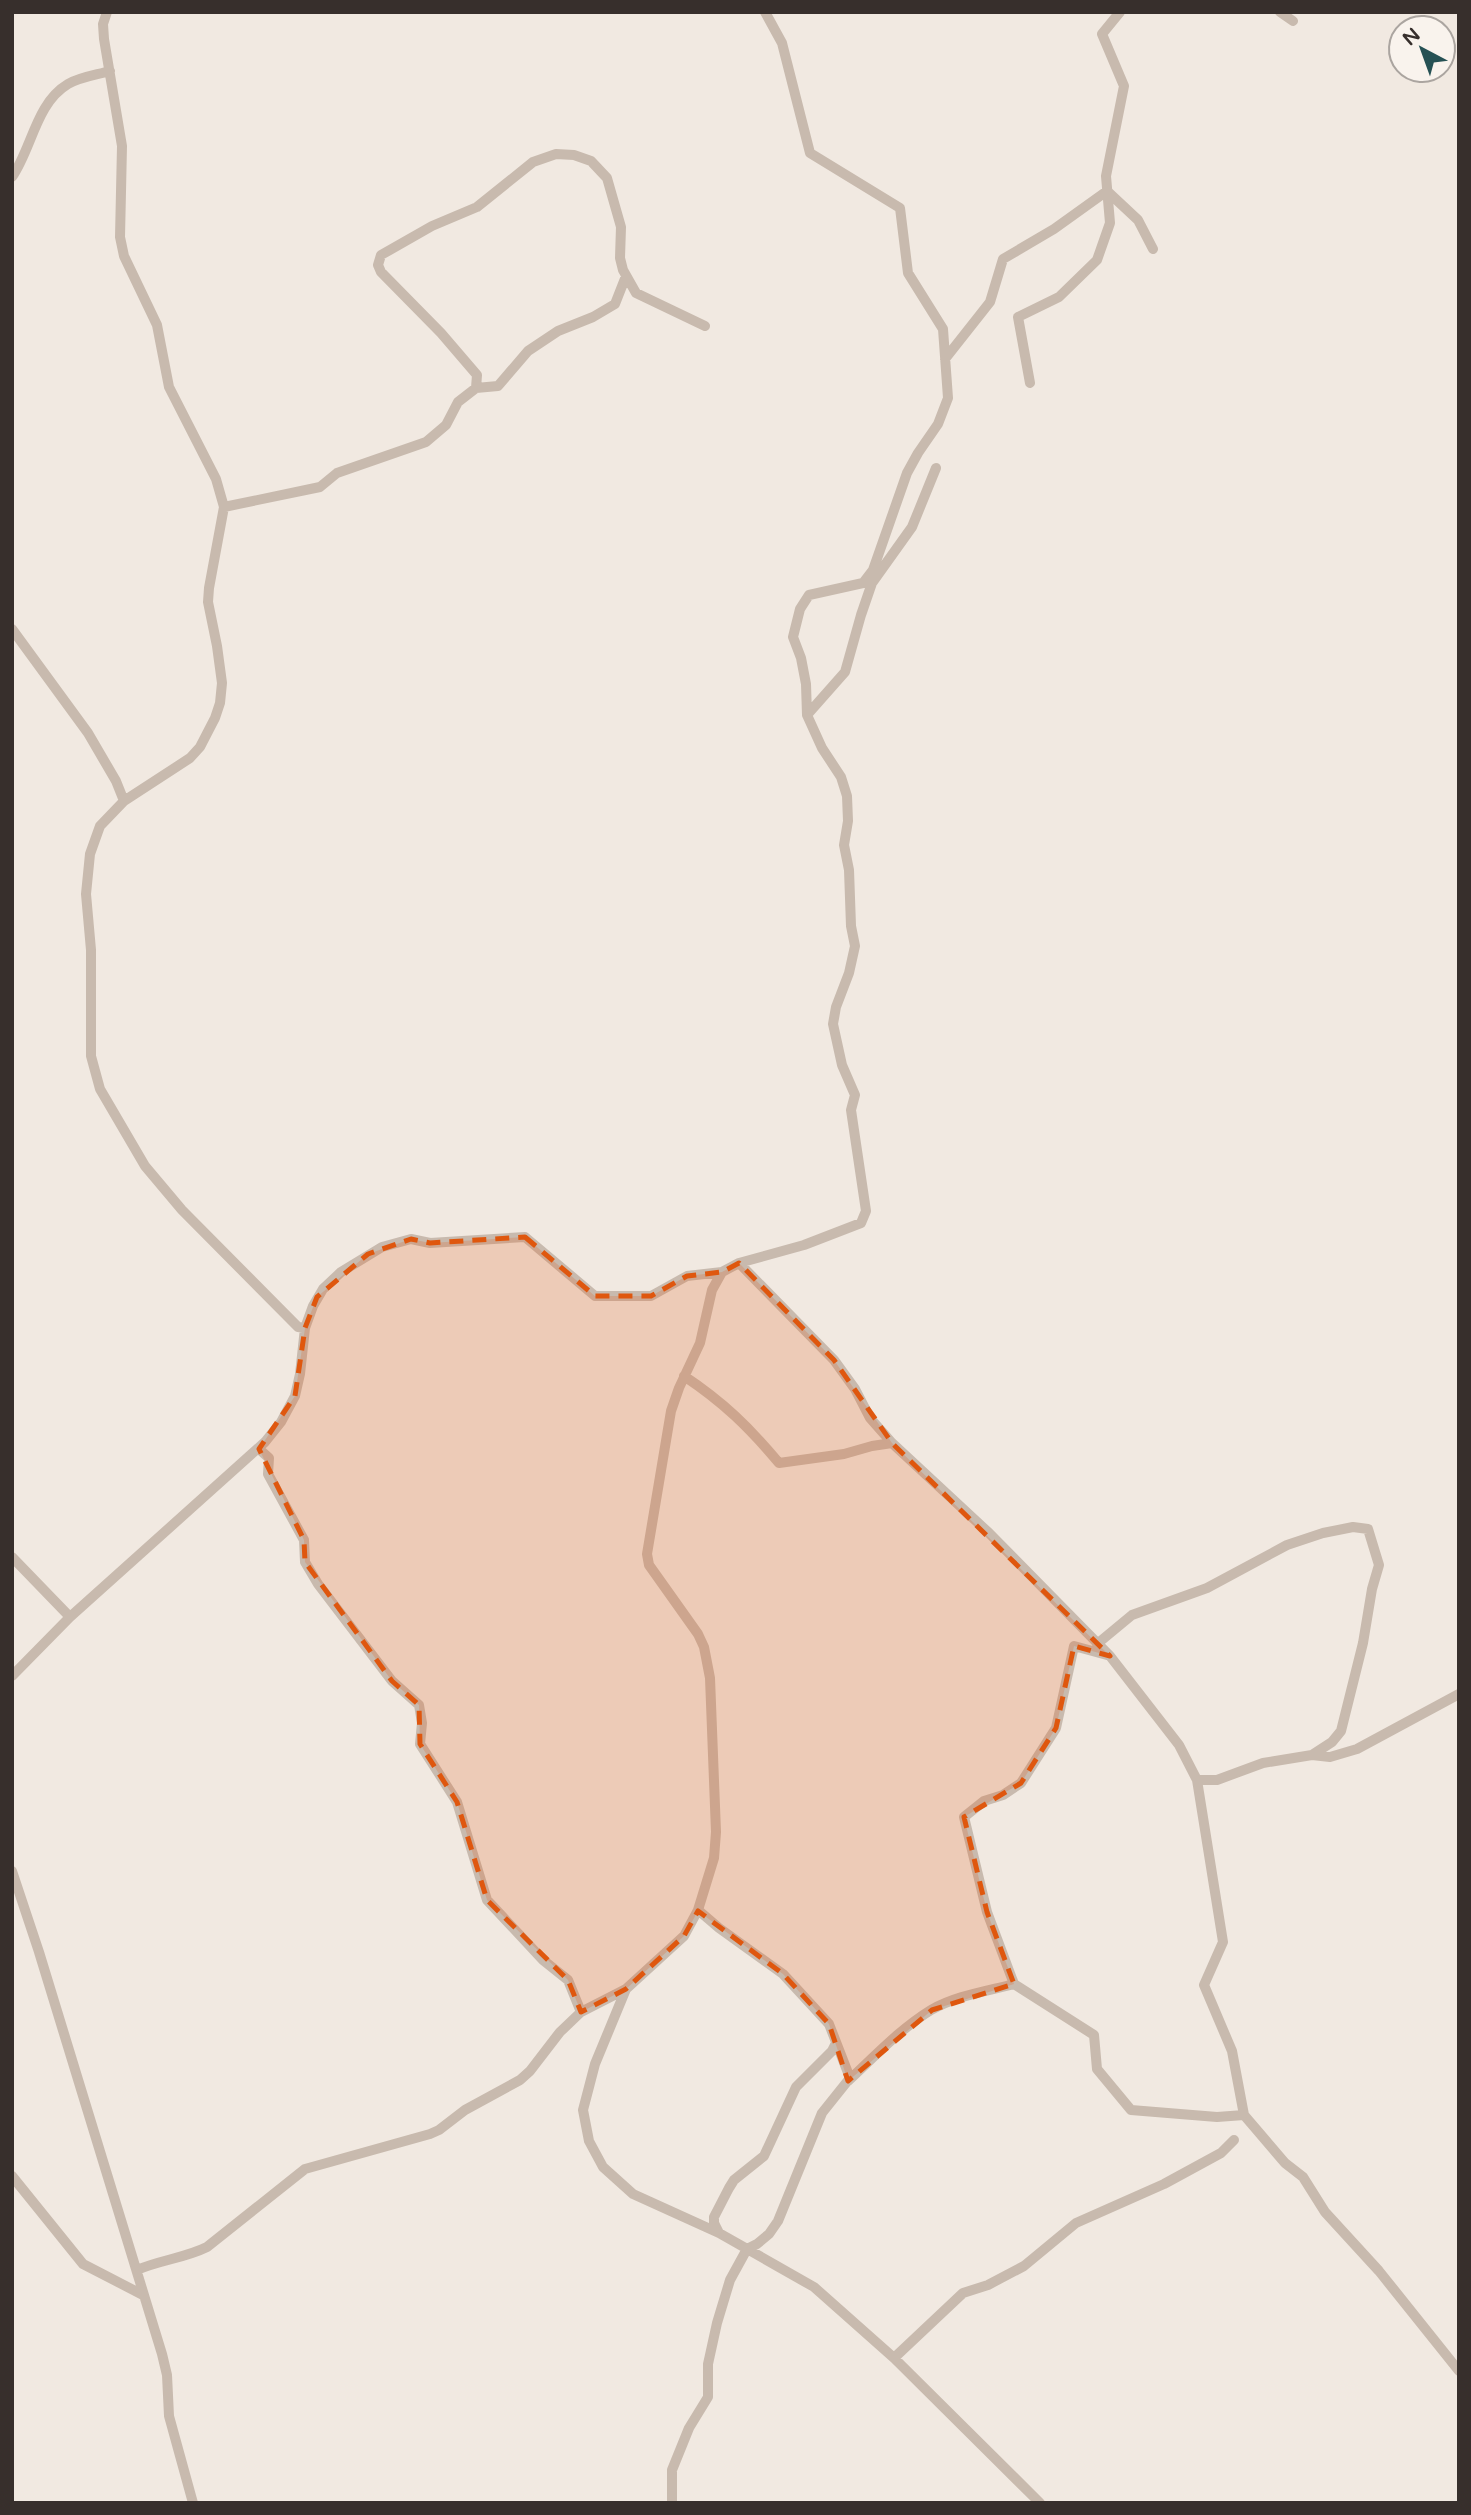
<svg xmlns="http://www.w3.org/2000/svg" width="1471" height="2515" font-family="'Varela Round',sans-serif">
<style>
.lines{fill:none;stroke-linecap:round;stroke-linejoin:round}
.street{stroke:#c8baae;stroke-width:10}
.marked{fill:#df570e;fill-opacity:0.2;stroke:#df570e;stroke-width:5;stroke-dasharray:14 9;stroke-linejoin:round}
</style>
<rect width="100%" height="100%" fill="#f1e9e1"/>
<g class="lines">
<!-- street -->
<path class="street" d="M107,12L103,24L104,39L122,146L120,237L124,256L157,325L169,387L216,479L224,507L209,588L208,602L217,646L222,683L220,703L215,718L200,747L190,758L124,801L100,826L90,854L86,894L91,950V1056L100,1089L145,1166L182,1210L298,1327L305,1328
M1280,12L1293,21
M12,177C32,148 36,103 68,84C80,77 96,75 110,71
M945,359L990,302L1003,259L1054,229L1107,191L1138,220L1153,249
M1030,383L1018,317L1059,297L1097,260L1110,223L1106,176L1124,86L1102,34L1120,12
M476,388L498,386L528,351L558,331L593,317L615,304L626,276
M224,507L320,487L337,473L426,442L446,425L458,402L476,388L477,375L441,333L381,272L378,265L381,255L432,226L477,207L533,162L556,154L574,155L591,161L607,178L621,227L620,258L623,270L636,293L705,326
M12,629L88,733L116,781L124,801
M807,715L845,672L861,615L872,583L912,527L936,468
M739,1263L834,1360L855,1389L870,1418L892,1443L989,1533L1110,1656L1179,1745L1197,1780L1223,1942L1204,1985L1232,2051L1244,2115L1285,2163L1303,2177L1325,2212L1379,2271L1459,2371
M684,1376C723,1402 749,1427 779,1463L844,1454L872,1446L892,1443
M259,1449L269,1458L268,1474L304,1540L305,1562L318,1584L392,1681L419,1705L422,1723L420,1744L457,1802L487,1900L543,1960L568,1980L581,2012
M12,1557L70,1617
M1097,1644L1132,1615L1207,1588L1287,1545L1323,1533L1353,1527L1368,1529L1379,1565L1372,1589L1363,1643L1341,1731L1332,1742L1312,1755L1263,1763L1217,1780H1197
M1107,1655L1074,1646L1056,1728L1021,1783L1003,1795L984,1801L964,1817L987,1912L1014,1984L1094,2035L1097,2069L1131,2110L1217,2117L1244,2115
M12,1676L70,1617L265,1442L281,1422L295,1396L300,1374L305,1328L313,1306L323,1289L341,1272L382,1247L411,1239L430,1243L525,1237L595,1296H651L687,1276L722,1272L739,1263L804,1245L861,1223L866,1211L851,1110L855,1095L842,1065L833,1024L836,1007L849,973L855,946L851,926L849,870L844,845L848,821L847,796L841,777L822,748L807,715L806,684L801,658L793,637L800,609L809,595L863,583L873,570L907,473L918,453L938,424L948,398L943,329L908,273L900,208L810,153L782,43L765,12
M1312,1755L1330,1757L1357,1749L1459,1694
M12,1871L39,1952L162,2354L167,2375L169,2416L193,2503
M626,1989L595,2064L583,2110L589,2141L603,2167L633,2194L719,2233L814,2287L894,2358L1040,2503
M848,2081C874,2057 900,2029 931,2010C955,1996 987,1991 1014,1984
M12,2176L83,2264L143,2295
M719,2233L714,2223V2217L729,2188L734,2180L764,2156L796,2087L832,2051L836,2043
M137,2270C160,2260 185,2258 207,2247L305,2169L430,2134L439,2130L465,2110L520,2080L530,2071L560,2032L581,2012L626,1989L684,1936L698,1910L714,1858L716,1832L710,1678L704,1647L698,1634L649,1565L647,1554L671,1411L679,1388L700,1343L712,1290L722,1272
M894,2358L963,2293L988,2285L1024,2266L1076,2223L1164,2184L1221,2153L1234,2140
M672,2503V2470L689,2428L708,2397V2364L717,2323L730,2280L747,2249L757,2244L769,2234L778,2221L822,2113L850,2078L829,2024L783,1974L719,1928L698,1910"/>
</g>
<!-- marked area -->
<path class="marked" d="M525,1237L595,1296H651L687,1276L722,1272L739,1263L834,1360L892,1443L1110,1656L1074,1646L1056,1728L1021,1783L964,1817L987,1912L1014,1984L932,2010L848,2081L829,2024L783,1974L698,1911L684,1936L626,1989L581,2012L568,1980L487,1900L457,1802L420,1744L419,1705L392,1681L305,1562L304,1540L259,1449L295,1396L305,1328L317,1297L368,1254L411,1239L430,1243Z"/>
<!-- border -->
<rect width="1471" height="2515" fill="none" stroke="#372f2c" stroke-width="28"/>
<!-- north arrow -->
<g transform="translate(1422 49) rotate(319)"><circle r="33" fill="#f9f3ed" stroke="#aba5a0" stroke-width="2"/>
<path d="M0-5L12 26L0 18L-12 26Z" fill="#265154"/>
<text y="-10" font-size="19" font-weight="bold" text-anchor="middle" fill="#372f2c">N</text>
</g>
</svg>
